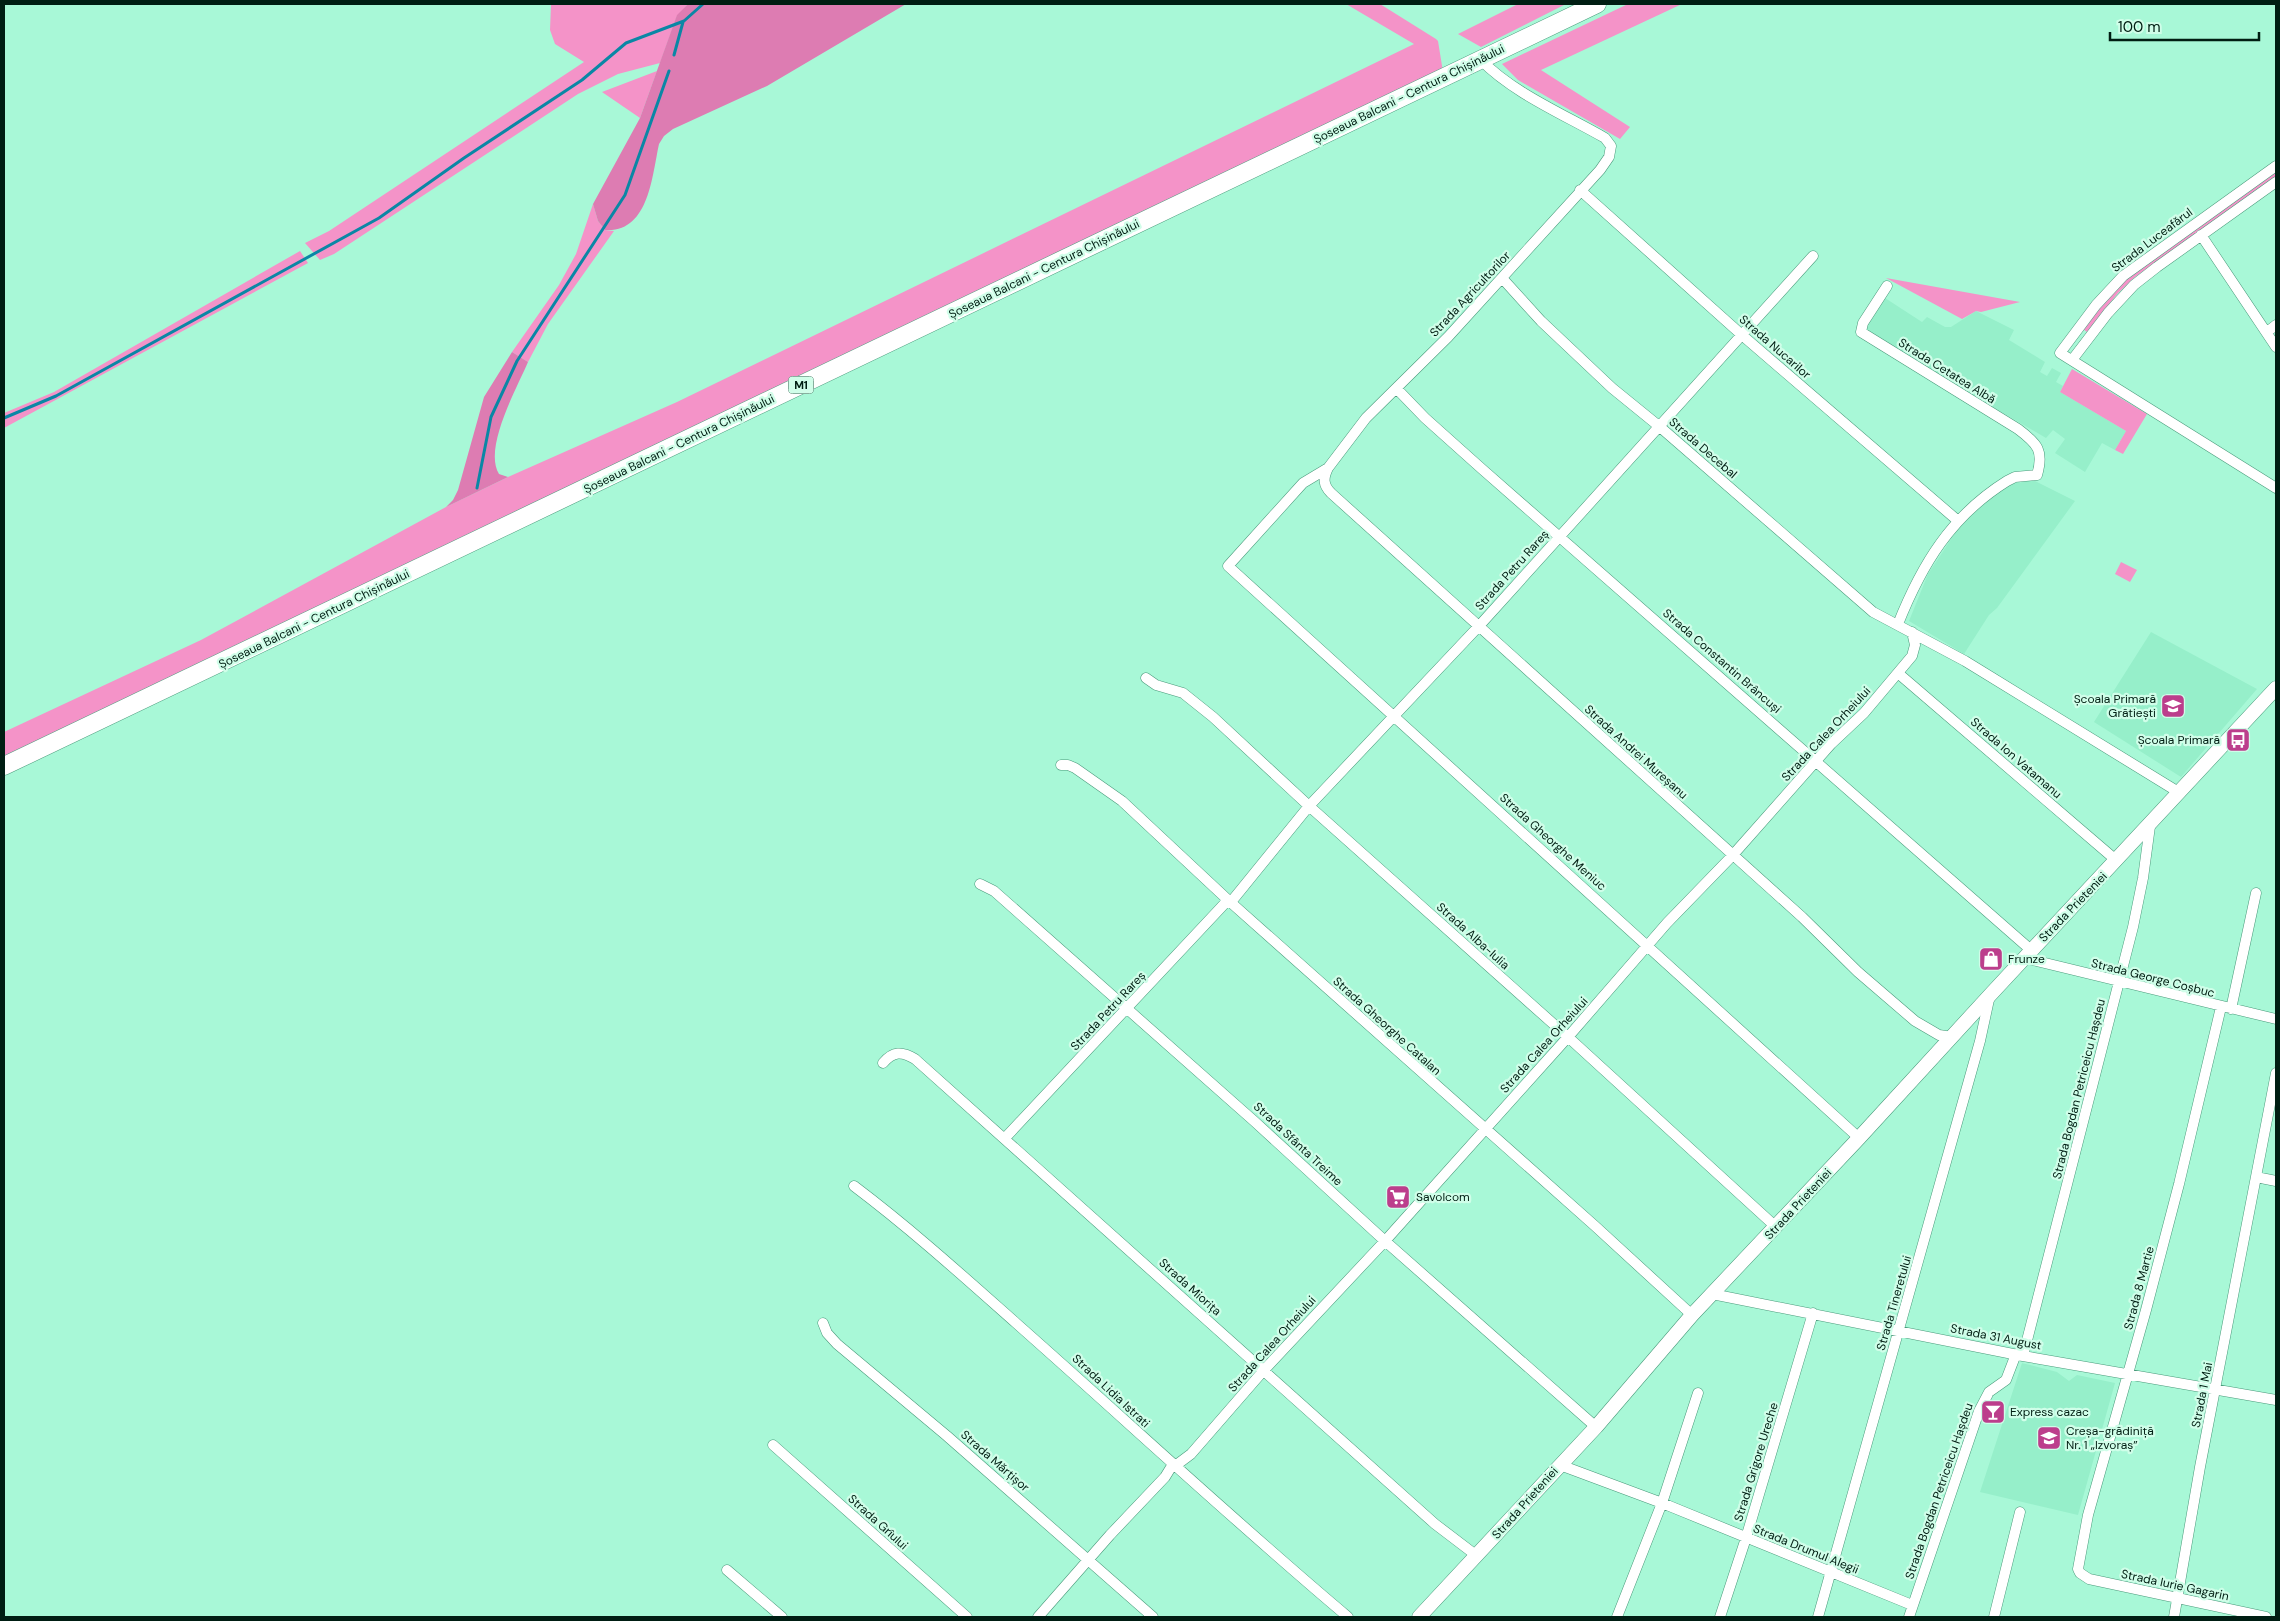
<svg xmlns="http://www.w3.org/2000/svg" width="2280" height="1621" font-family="'DM Sans',sans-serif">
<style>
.built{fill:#96efca}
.green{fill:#f493c8}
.forest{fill:#dd7cb2}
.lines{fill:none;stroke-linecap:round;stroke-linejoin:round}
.stream{stroke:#0a87a5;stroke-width:3}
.street-casing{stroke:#4a9a7b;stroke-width:11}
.secondary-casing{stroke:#4a9a7b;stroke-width:15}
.highway-casing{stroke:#4a9a7b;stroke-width:19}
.street{stroke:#fff;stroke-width:10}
.secondary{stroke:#fff;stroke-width:14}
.highway{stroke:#fff;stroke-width:18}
.labels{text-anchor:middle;stroke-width:4.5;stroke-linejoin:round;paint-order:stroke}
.shield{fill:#d0fee9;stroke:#3e6153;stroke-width:1}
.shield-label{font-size:11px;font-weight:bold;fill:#001e13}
.street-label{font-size:12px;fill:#001e13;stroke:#d0fee9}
.poi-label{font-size:12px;fill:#001e13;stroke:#d0fee9;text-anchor:start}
</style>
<rect width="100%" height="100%" fill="#a8f8d7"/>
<!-- built -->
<path class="built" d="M1885,298L1922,322L1927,317L1945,327H1951L1976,311L2014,330L2009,340L2045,362L2040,372L2047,376L2052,368L2061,373L2056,382L2063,386L2060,392L2126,431L2115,450L2102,443L2085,472L2055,453L2065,439L2053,430L2046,438L1922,366L1865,329Z
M2033,480L2075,501L1997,608L1989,615L1964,654L1909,621L1928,574L1959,527L1977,508L2006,485Z
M2151,632L2257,689L2181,777L2094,722Z
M2022,1363L2057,1372L2069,1381L2077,1375L2115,1383L2078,1515L1980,1492Z"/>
<!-- green -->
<path class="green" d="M551,4H688L677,16L660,63L618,74L578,94L334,254L320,260L305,243L329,231L584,62L555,44L550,30Z
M1346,4H1380L1436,39L1438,41L1443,72L4,760V732L201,640L446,507L508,477L677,402L1414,44Z
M1518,4H1566L1481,47L1458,34Z
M1628,4H1682L1541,70L1630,127L1620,139L1518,80L1502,64Z
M657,71L640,118L602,92Z
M2276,172V177L2135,277L2118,293L2087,332L2083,329L2115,290L2145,263Z
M593,204L598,221L605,230L614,231L548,324L528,362L512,352L559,285L576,254Z
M300,251L308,263L4,428V413L54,392Z
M1886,278L2020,302L1981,312L1976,311L1962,319Z
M2072,369L2147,414L2123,454L2115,450L2126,431L2060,392Z
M2121,562L2137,570L2130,582L2115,574Z"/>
<!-- forest -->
<path class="forest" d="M688,4H906L767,86L673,129L664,136L659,144C652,176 649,233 605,230L598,221L593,204L640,118L677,15Z
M512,352L528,362C517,388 483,448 499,474L508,477L446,507L453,500L458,490L484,397Z"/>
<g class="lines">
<!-- stream -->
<path class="stream" d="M674,55L683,22
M4,418L56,396L379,218L464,158L582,80L626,43L684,21L703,4
M477,488L491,417L517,361L625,195L669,71"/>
<defs>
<path id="street" d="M1481,60C1513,93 1565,115 1605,138L1611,146L1609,157L1600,170L1448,337L1366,418L1328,468L1303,483L1228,566L1859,1138
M2276,166L2123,276L2096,305L2060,353L2276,488
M1580,190L1743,336L1957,520
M2201,235L2276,347
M1502,278L1541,321L1612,388L1660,427L1873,612L1965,661L2180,793
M1887,286L1863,323L1861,332L2018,429C2038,444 2044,451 2037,475L2015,477L2007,481C1951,516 1922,564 1898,624
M2267,332L2276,325
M2072,360L2108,313L2134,285L2157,267L2276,182
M1397,389L1425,418L1482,469L2031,950
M1328,468C1323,478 1323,485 1331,493L1802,917L1858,972L1915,1021L1939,1035L1952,1037
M1899,674L2117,861
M1146,678L1156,685L1183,693L1213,717L1309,806L1568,1037L1776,1227
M1061,765H1068L1075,768L1122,801L1228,900L1595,1226L1692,1315
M980,884L994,891L1254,1121L1385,1241L1596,1427
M1231,902L1309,806L1479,626L1813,256
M2024,958L2276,1019
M2221,1007L2179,1184L2146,1310L2088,1515L2078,1569L2080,1573L2089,1579L2266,1617
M2231,1009L2256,893
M883,1063C893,1051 902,1051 915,1059L1435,1524L1477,1556
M1005,1138L1228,900
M2256,1177L2276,1181
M854,1186C911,1229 963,1276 1016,1323C1127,1421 1235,1522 1348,1617
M1712,1294L2023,1356L2276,1400
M823,1323L827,1333L837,1344L947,1436L1153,1617
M2023,1356L2133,927L2143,878L2150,826
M773,1445L967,1617
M1560,1465L1662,1503L1912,1605
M1175,1466L1191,1454L1264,1370L1385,1241L1568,1037L1667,923L1732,856L1831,744L1864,713L1912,656L1915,645L1912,632
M727,1570L782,1617
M1038,1617L1110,1535L1165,1477L1173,1464
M1617,1617L1662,1503L1698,1393
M1720,1617L1746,1538L1813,1313
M1818,1617L1980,1041L1990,995
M1909,1617L1979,1411L1989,1392L2006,1380L2016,1354
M1994,1617L2020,1512
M2174,1617L2200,1467L2276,1073"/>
<path id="secondary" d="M1419,1617L1596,1427L1692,1315L1859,1138L1991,994L2276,688"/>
<path id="highway" d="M4,766L1597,4"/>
</defs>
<!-- street casing -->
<use href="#street" class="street-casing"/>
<!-- secondary casing -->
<use href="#secondary" class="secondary-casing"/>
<!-- highway casing -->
<use href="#highway" class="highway-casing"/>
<!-- street -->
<use href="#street" class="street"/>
<!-- secondary -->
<use href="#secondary" class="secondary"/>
<!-- highway -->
<use href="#highway" class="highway"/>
</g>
<!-- icons -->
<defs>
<symbol id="school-square" viewBox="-11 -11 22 22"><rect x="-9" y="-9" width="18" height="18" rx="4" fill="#bc3e8c" stroke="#d0fee9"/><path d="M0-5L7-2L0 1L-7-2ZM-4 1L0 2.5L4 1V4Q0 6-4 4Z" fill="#fff"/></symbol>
<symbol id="bus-square" viewBox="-11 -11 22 22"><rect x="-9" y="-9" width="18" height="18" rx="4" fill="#bc3e8c" stroke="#d0fee9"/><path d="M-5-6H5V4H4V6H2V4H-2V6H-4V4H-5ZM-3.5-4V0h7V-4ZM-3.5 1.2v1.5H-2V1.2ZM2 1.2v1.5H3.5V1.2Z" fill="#fff"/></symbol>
<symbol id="shop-square" viewBox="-11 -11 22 22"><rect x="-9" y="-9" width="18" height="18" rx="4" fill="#bc3e8c" stroke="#d0fee9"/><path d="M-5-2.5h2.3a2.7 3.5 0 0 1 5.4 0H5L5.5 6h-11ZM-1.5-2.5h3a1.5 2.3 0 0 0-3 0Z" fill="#fff"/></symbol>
<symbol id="supermarket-square" viewBox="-11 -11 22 22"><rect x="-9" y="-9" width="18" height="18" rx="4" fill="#bc3e8c" stroke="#d0fee9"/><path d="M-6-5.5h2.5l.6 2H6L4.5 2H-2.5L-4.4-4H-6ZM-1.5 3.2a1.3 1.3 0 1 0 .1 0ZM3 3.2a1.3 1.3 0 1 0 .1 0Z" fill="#fff"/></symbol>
<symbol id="bar-square" viewBox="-11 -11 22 22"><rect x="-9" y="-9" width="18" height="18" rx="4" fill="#bc3e8c" stroke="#d0fee9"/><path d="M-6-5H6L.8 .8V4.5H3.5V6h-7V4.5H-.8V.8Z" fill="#fff"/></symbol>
</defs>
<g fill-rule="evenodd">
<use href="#school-square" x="2159" y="692" width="28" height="28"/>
<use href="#bus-square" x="2224" y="726" width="28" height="28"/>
<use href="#shop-square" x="1977" y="945" width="28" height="28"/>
<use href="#supermarket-square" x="1384" y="1183" width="28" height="28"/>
<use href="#bar-square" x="1979" y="1398" width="28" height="28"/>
<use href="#school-square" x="2035" y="1424" width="28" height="28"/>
</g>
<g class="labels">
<!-- shield labels -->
<rect class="shield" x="788.5" y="376.5" width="25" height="17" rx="4"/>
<g class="shield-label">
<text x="801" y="389">M1</text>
</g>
<!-- street labels -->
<g class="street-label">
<text transform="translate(1409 94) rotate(-26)" y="4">Șoseaua Balcani - Centura Chișinăului</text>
<text transform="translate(2152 240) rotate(-37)" y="4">Strada Luceafărul</text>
<text transform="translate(1044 269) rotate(-26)" y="4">Șoseaua Balcani - Centura Chișinăului</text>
<text transform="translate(1470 294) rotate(-47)" y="4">Strada Agricultorilor</text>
<text transform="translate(1775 347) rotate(41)" y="4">Strada Nucarilor</text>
<text transform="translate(1947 371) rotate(32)" y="4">Strada Cetatea Albă</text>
<text transform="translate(679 444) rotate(-26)" y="4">Șoseaua Balcani - Centura Chișinăului</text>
<text transform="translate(1703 448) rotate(41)" y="4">Strada Decebal</text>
<text transform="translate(1512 570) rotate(-48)" y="4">Strada Petru Rareș</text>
<text transform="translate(314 619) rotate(-26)" y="4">Șoseaua Balcani - Centura Chișinăului</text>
<text transform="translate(1722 661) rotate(41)" y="4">Strada Constantin Brâncuși</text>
<text transform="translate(1826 734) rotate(-47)" y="4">Strada Calea Orheiului</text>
<text transform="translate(1636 752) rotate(42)" y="4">Strada Andrei Mureșanu</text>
<text transform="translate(2016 758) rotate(41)" y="4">Strada Ion Vatamanu</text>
<text transform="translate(1553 842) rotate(42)" y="4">Strada Gheorghe Meniuc</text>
<text transform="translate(2073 907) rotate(-46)" y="4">Strada Prieteniei</text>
<text transform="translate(1473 936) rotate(42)" y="4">Strada Alba-Iulia</text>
<text transform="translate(2153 978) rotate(14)" y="4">Strada George Coșbuc</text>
<text transform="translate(1108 1011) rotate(-47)" y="4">Strada Petru Rareș</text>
<text transform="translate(1387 1026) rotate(42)" y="4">Strada Gheorghe Catalan</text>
<text transform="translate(1544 1045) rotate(-48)" y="4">Strada Calea Orheiului</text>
<text transform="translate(2079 1089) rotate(-76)" y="4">Strada Bogdan Petriceicu Hașdeu</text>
<text transform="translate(1298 1144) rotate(43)" y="4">Strada Sfânta Treime</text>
<text transform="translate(1798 1204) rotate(-47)" y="4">Strada Prieteniei</text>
<text transform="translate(1190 1287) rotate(42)" y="4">Strada Miorița</text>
<text transform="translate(2139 1288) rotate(-75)" y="4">Strada 8 Martie</text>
<text transform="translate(1894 1303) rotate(-74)" y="4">Strada Tineretului</text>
<text transform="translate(1996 1337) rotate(11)" y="4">Strada 31 August</text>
<text transform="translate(1272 1344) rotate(-48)" y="4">Strada Calea Orheiului</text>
<text transform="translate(1111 1391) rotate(43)" y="4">Strada Lidia Istrati</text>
<text transform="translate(2202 1395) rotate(-79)" y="4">Strada 1 Mai</text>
<text transform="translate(995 1461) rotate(41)" y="4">Strada Mărțișor</text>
<text transform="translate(1756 1462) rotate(-73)" y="4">Strada Grigore Ureche</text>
<text transform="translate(1939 1491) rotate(-71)" y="4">Strada Bogdan Petriceicu Hașdeu</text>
<text transform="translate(1525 1503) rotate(-48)" y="4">Strada Prieteniei</text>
<text transform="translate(878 1522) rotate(42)" y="4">Strada Grîului</text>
<text transform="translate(1806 1549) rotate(22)" y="4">Strada Drumul Alegii</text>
<text transform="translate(2175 1585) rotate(12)" y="4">Strada Iurie Gagarin</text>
</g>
<!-- poi labels -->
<g class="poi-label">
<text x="2156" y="703" text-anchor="end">Școala Primară<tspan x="2156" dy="14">Grătiești</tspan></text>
<text x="2220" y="744" text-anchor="end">Școala Primară</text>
<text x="2008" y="963">Frunze</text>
<text x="1416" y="1201">Savolcom</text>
<text x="2010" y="1416">Express cazac</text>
<text x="2066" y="1435">Creșa-grădiniță<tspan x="2066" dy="14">Nr. 1 „Izvoraș”</tspan></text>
</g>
</g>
<!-- border -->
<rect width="2280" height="1621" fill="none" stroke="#001e13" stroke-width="10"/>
<!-- scale -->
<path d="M2110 32v8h149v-8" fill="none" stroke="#001e13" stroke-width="2.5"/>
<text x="2118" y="32" font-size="15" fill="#001e13" stroke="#d0fee9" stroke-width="4" paint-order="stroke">100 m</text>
</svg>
